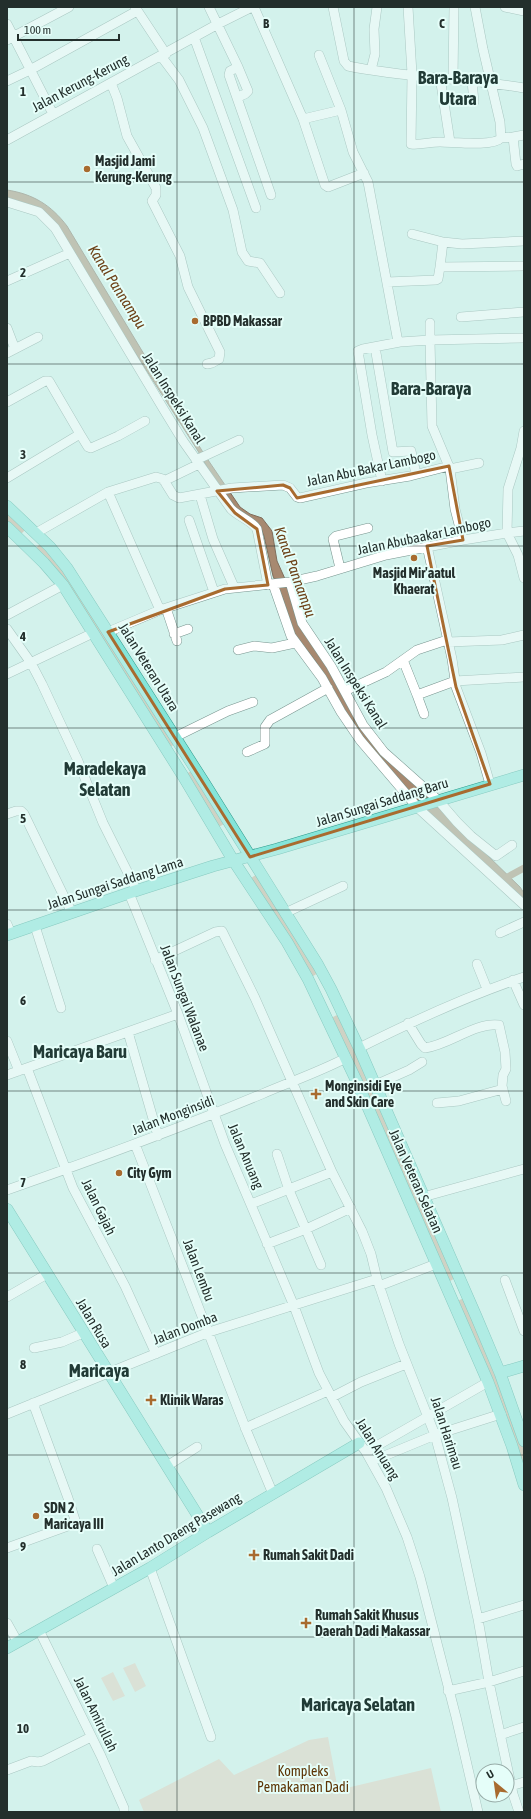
<svg xmlns="http://www.w3.org/2000/svg" width="531" height="1819" font-family="'Asap Condensed',sans-serif">
<style>
.green{fill:#e2ccba}
.forest{fill:#cbac92}
.water{fill:#a78970;stroke:#7f6e5c}
.lines{fill:none;stroke-linecap:round;stroke-linejoin:round}
.canal{stroke:#a78970;stroke-width:7}
.minor-casing{stroke:#78958f;stroke-width:10}
.major-casing{stroke:#2e9a8c;stroke-width:12}
.minor{stroke:#fff;stroke-width:9}
.major{stroke:#85e5d9;stroke-width:11}
.marked{fill:none;stroke:#a86b2f;stroke-width:3;stroke-linejoin:round}
.grid{fill:none;stroke:#232f2c;stroke-width:1;stroke-opacity:0.55}
.poi-dot{fill:#a86b2f;stroke:#e5fef9;stroke-width:1.5}
.labels{text-anchor:middle;stroke-width:4;stroke-linejoin:round;paint-order:stroke}
.street-label{font-size:14px;fill:#232f2c;stroke:#e5fef9}
.poi-label{font-size:14px;font-weight:bold;fill:#232f2c;stroke:#e5fef9;text-anchor:start}
.park-label{font-size:14px;fill:#5d3405;stroke:#e5fef9}
.water-label{font-size:15px;font-style:italic;fill:#6c4117;stroke:#e5fef9}
.district-label{font-size:18px;font-weight:bold;fill:#213b36;stroke:#e5fef9}
.grid-label{font-size:13px;text-anchor:middle;font-weight:bold;fill:#232f2c;stroke:#e5fef9;stroke-width:4;stroke-linejoin:round;paint-order:stroke}
</style>
<rect width="100%" height="100%" fill="#d3f2ec"/>
<!-- green -->
<path class="green" d="M135,1663L146,1686L135,1692L123,1668Z
M113,1672L125,1696L113,1701L101,1678Z
M328,1737L338,1790L431,1768L441,1812H144L139,1800L219,1759L234,1775L309,1740Z"/>
<!-- forest -->
<path class="forest" d="M7,509L27,528L20,535L7,524Z
M41,543L65,573L176,743L168,749L35,549Z
M192,770L226,823L215,829L185,775Z
M257,874L318,973L310,978L248,880Z
M339,1014L455,1278L447,1283L329,1019Z
M466,1297L499,1372L524,1449V1481L455,1302Z"/>
<!-- water -->
<path class="water" d="M7,190C33,194 51,205 67,226L204,454L240,507L250,514L262,518L272,531L277,561L290,590L338,687L417,787L520,887L524,893V904L415,800L341,711L316,662L291,629L283,599L273,576L264,536L259,524L235,511L218,486L198,451L51,221L7,198Z"/>
<g class="lines">
<!-- canal -->
<path class="canal" d="M504,879L524,868"/>
<defs>
<path id="minor" d="M135,7L166,54
M209,7L238,67
M254,7L303,119L325,185L328,187L364,173
M333,7L344,61L348,66C405,78 466,78 524,88
M408,7L412,74L411,144C421,145 430,142 440,142C453,142 493,147 501,138
M475,7L483,49L500,122L501,138L513,137L516,164L517,166L524,164
M505,7L524,11
M7,24L53,114
M194,37L256,208
M7,40L69,7
M319,55L341,110L353,152L368,182L398,342
M161,56L179,80L203,128L233,210L242,252L248,261L260,263L280,293
M371,70L375,54L374,29L377,7
M440,77L450,142
M453,79L454,7
M7,81L30,70L137,11
M472,81L474,102
M111,83L117,98L127,136L156,188V195L152,201L180,256L188,287L220,352L219,359L212,363L207,364
M238,97L245,94L248,91L238,67L230,71L229,75L271,195
M303,119L341,110
M513,137L524,135
M7,140L218,24L252,7
M7,202L39,212L55,228L164,410L183,441L231,509C239,517 251,520 257,529L268,585
M412,234L443,242L462,244L524,241
M443,242L440,267L524,266
M7,281L70,253
M387,282L436,280L438,279L440,267
M461,317L524,312
M430,323V340L524,338
M7,328L15,349
M375,347L393,452L411,451L416,474
M7,353L38,337
M7,402L45,381H49L80,434L7,478
M80,434L88,447L91,448L118,436L145,421
M196,460L239,440
M450,469L479,463
M164,481L199,464
M382,481L372,435L358,351L363,349L400,342L430,340L432,426L450,469L455,509L463,540
M108,492L160,610
M200,495L213,539L234,587
M189,520L214,592
M524,531L507,533L518,555L524,578
M36,533L108,492L156,477L163,479L173,495L179,498L232,488L283,485L290,488L297,497L300,498L366,483L410,476L449,466
M427,546L452,659L456,687L481,753L490,784
M340,568L333,539L336,536L368,528
M290,582L302,623L331,666L363,725L384,752L438,800L457,822L471,836L496,856L512,845
M273,584L291,636L322,678L341,712L360,740L418,808L524,905
M166,608L177,641
M7,615L63,585
M7,629L31,663L42,684L78,761L103,823L137,891
M108,632L160,610L225,589L290,582L317,576L386,555L463,540L507,533L508,489L521,448L524,431
M174,634L188,629
M448,642L502,640L524,635
M238,650L254,646L272,648L295,643
M403,660L417,695
M7,674L93,633
M345,691L386,672L417,650L447,640
M424,714L417,695L455,681L524,677
M175,737L228,711L253,702
M247,752L265,744V727L270,720L328,688
M7,814L16,811H21L24,814L72,913
M129,893L178,1014L225,1144L294,1306L319,1373L344,1421L366,1452L386,1488L407,1537L420,1577L456,1717L478,1812
M285,913L343,886
M7,924L11,934
M35,926L61,1008
M500,933L524,922
M155,960L215,932L222,931L255,998L332,1172L362,1231L371,1254L377,1279L399,1344L435,1435L452,1498L478,1619L489,1682L513,1794L519,1812
M477,964L487,989
M513,980L524,1005
M408,1023L421,1044L425,1048C449,1045 475,1022 499,1025L505,1052L506,1069L503,1075L502,1086L506,1101
M128,1032L158,1136
M7,1041L19,1071
M359,1048C413,1021 467,996 524,977
M27,1068L73,1188L125,1286L156,1354
M7,1075L178,1014
M375,1085L409,1070L422,1062
M437,1103L459,1101L503,1089
M135,1144L247,1432L273,1494
M277,1154L289,1190L321,1265
M7,1190C93,1160 178,1129 262,1094C290,1082 319,1072 346,1058
M423,1197L524,1169
M251,1204L332,1172
M267,1244L306,1229L351,1208
M505,1280L524,1331
M379,1286L436,1264
M7,1297L47,1274
M34,1348L62,1342L83,1333
M332,1397L361,1382L406,1364
M7,1414L209,1332L377,1279
M245,1428L328,1391
M366,1452L488,1382
M372,1461L435,1435L501,1414
M167,1466L197,1447
M7,1548L76,1523L68,1498L33,1403
M97,1549L114,1588
M150,1568L211,1737
M478,1619L524,1605
M7,1623L17,1641
M39,1630L101,1756L124,1808V1812
M448,1691L489,1682L524,1671
M500,1735L524,1727
M7,1770L31,1761L38,1762L43,1761L91,1737
M511,1786L524,1782"/>
<path id="major" d="M7,506L50,547L67,568L205,784L318,965L331,989L359,1048L476,1316L500,1373L524,1441
M7,527L44,563L63,585L183,776L233,860L287,942L308,979L356,1080L488,1382L512,1446L524,1485
M7,935L129,893L213,866L277,849L524,775
M7,1209L208,1532
M500,1373L524,1366
M7,1648L150,1568L208,1532L359,1443"/>
</defs>
<!-- minor casing -->
<use href="#minor" class="minor-casing"/>
<!-- major casing -->
<use href="#major" class="major-casing"/>
<!-- minor -->
<use href="#minor" class="minor"/>
<!-- major -->
<use href="#major" class="major"/>
</g>
<!-- marked area -->
<path d="M0 0H531V1819H0ZM449,466L463,540L427,546L456,687L490,784L250,857L108,632L225,589L268,585L257,529L235,513L217,491L283,485L290,488L297,498Z" fill="#d3f2ec" fill-opacity=".55" fill-rule="evenodd"/>
<path class="marked" d="M449,466L463,540L427,546L456,687L490,784L250,857L108,632L225,589L268,585L257,529L235,513L217,491L283,485L290,488L297,498Z"/>
<!-- grid -->
<path class="grid" d="M177,7V1812M354,7V1812M7,182H524M7,364H524M7,546H524M7,728H524M7,910H524M7,1091H524M7,1273H524M7,1455H524M7,1637H524"/>
<!-- markers -->
<g class="poi-dot">
<circle cx="87" cy="169" r="4"/>
<circle cx="195" cy="321" r="4"/>
<circle cx="414" cy="558" r="4"/>
<path d="M314 1088h4v4h4v4h-4v4h-4v-4h-4v-4h4z"/>
<circle cx="119" cy="1173" r="4"/>
<path d="M149 1394h4v4h4v4h-4v4h-4v-4h-4v-4h4z"/>
<circle cx="36" cy="1516" r="4"/>
<path d="M252 1549h4v4h4v4h-4v4h-4v-4h-4v-4h4z"/>
<path d="M304 1617h4v4h4v4h-4v4h-4v-4h-4v-4h4z"/>
</g>
<g class="labels">
<!-- street labels -->
<g class="street-label">
<text transform="translate(80 83) rotate(-28)" y="5">Jalan Kerung-Kerung</text>
<text transform="translate(174 398) rotate(58)" y="5">Jalan Inspeksi Kanal</text>
<text transform="translate(371 468) rotate(-12)" y="5">Jalan Abu Bakar Lambogo</text>
<text transform="translate(424 536) rotate(-12)" y="5">Jalan Abubaakar Lambogo</text>
<text transform="translate(149 667) rotate(58)" y="5">Jalan Veteran Utara</text>
<text transform="translate(356 683) rotate(58)" y="5">Jalan Inspeksi Kanal</text>
<text transform="translate(382 802) rotate(-17)" y="5">Jalan Sungai Saddang Baru</text>
<text transform="translate(115 883) rotate(-18)" y="5">Jalan Sungai Saddang Lama</text>
<text transform="translate(185 998) rotate(69)" y="5">Jalan Sungai Walanae</text>
<text transform="translate(173 1115) rotate(-21)" y="5">Jalan Monginsidi</text>
<text transform="translate(246 1156) rotate(67)" y="5">Jalan Anuang</text>
<text transform="translate(416 1181) rotate(66)" y="5">Jalan Veteran Selatan</text>
<text transform="translate(99 1207) rotate(64)" y="5">Jalan Gajah</text>
<text transform="translate(199 1270) rotate(69)" y="5">Jalan Lembu</text>
<text transform="translate(94 1323) rotate(59)" y="5">Jalan Rusa</text>
<text transform="translate(185 1328) rotate(-21)" y="5">Jalan Domba</text>
<text transform="translate(447 1433) rotate(72)" y="5">Jalan Harimau</text>
<text transform="translate(378 1449) rotate(58)" y="5">Jalan Anuang</text>
<text transform="translate(176 1534) rotate(-31)" y="5">Jalan Lanto Daeng Pasewang</text>
<text transform="translate(96 1714) rotate(64)" y="5">Jalan Amirullah</text>
</g>
<!-- poi labels -->
<g class="poi-label">
<text x="95" y="166">Masjid Jami<tspan x="95" dy="16">Kerung-Kerung</tspan></text>
<text x="203" y="326">BPBD Makassar</text>
<text x="414" y="578" text-anchor="middle">Masjid Mir'aatul<tspan x="414" dy="16">Khaerat</tspan></text>
<text x="325" y="1091">Monginsidi Eye<tspan x="325" dy="16">and Skin Care</tspan></text>
<text x="127" y="1178">City Gym</text>
<text x="160" y="1405">Klinik Waras</text>
<text x="44" y="1513">SDN 2<tspan x="44" dy="16">Maricaya III</tspan></text>
<text x="263" y="1560">Rumah Sakit Dadi</text>
<text x="315" y="1620">Rumah Sakit Khusus<tspan x="315" dy="16">Daerah Dadi Makassar</tspan></text>
</g>
<!-- park labels -->
<g class="park-label">
<text x="303" y="1776">Kompleks<tspan x="303" dy="16">Pemakaman Dadi</tspan></text>
</g>
<!-- water labels -->
<g class="water-label">
<text transform="translate(117 287) rotate(58)" y="5">Kanal Pannampu</text>
<text transform="translate(295 572) rotate(70)" y="5">Kanal Pannampu</text>
</g>
<!-- district labels -->
<g class="district-label">
<text x="458" y="84">Bara-Baraya<tspan x="458" dy="21">Utara</tspan></text>
<text x="431" y="395">Bara-Baraya</text>
<text x="105" y="775">Maradekaya<tspan x="105" dy="21">Selatan</tspan></text>
<text x="80" y="1058">Maricaya Baru</text>
<text x="99" y="1377">Maricaya</text>
<text x="358" y="1711">Maricaya Selatan</text>
</g>
</g>
<g class="grid-label">
<text x="266" y="28">B</text>
<text x="442" y="28">C</text>
<text x="23" y="96">1</text>
<text x="23" y="277">2</text>
<text x="23" y="459">3</text>
<text x="23" y="641">4</text>
<text x="23" y="823">5</text>
<text x="23" y="1005">6</text>
<text x="23" y="1187">7</text>
<text x="23" y="1369">8</text>
<text x="23" y="1551">9</text>
<text x="23" y="1733">10</text>
</g>
<!-- border -->
<rect width="531" height="1819" fill="none" stroke="#232f2c" stroke-width="16"/>
<!-- north arrow -->
<g transform="translate(495 1783) rotate(331)"><circle r="19" fill="#e5fef9" stroke="#97aba7"/>
<path d="M0-3L7 15L0 10L-7 15Z" fill="#a86b2f"/>
<text y="-6" font-size="11" font-weight="bold" text-anchor="middle" fill="#232f2c">U</text>
</g>
<!-- scale -->
<path d="M18 34v6h101v-6" fill="none" stroke="#232f2c" stroke-width="2"/>
<text x="24" y="34" font-size="12" fill="#232f2c" stroke="#e5fef9" stroke-width="3" paint-order="stroke">100 m</text>
</svg>
